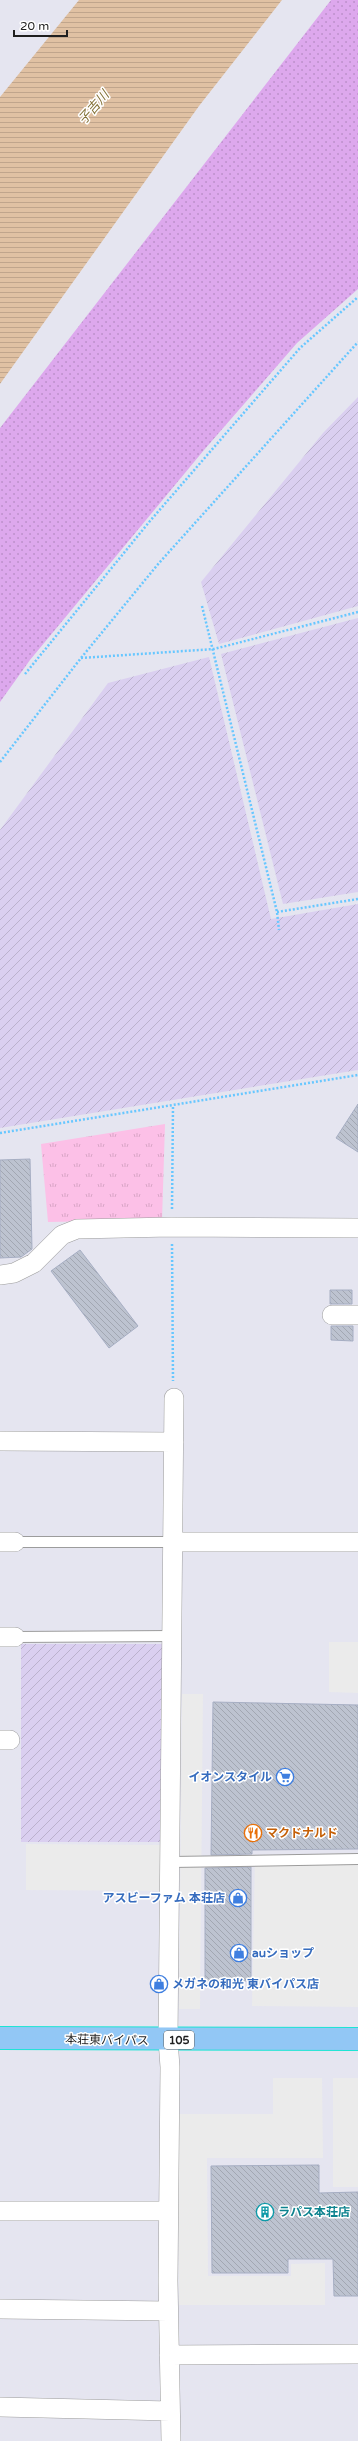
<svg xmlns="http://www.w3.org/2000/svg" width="358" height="2441" font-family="'Varela Round','Noto Sans JP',sans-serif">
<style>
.farmland{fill:url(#farmland-furrows)}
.grass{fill:url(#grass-dots)}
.park{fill:url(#park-tufts)}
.parking{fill:#ebebeb}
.water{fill:url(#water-rules)}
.building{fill:url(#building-back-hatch);stroke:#a6aec3}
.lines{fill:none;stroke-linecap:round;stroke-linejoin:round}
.service-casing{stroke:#9c9c9c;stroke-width:12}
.minor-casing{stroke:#9c9c9c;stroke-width:20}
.trunk-casing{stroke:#1ce4d4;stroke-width:24}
.path{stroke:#67c7ff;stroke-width:2.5;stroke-dasharray:2 2;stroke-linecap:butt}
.service{stroke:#fff;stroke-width:10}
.minor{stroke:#fff;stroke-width:19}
.trunk{stroke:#92c7f5;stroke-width:22}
.labels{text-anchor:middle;stroke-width:3;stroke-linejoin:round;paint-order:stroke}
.shield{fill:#fff;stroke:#626262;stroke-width:1}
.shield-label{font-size:11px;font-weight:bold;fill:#1f1f1f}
.shop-label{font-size:12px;font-weight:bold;fill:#366cbe;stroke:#fff;text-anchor:end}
.food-label{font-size:12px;font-weight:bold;fill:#c56008;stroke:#fff;text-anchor:start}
.street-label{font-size:12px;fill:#1f1f1f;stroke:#fff}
.culture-label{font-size:12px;font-weight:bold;fill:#0d838f;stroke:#fff;text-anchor:start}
.water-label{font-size:13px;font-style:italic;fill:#837136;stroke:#fff}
</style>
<defs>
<pattern id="farmland-furrows" width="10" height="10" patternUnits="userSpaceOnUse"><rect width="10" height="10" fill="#dacff0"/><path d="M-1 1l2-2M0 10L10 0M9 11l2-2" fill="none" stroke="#bbb1cd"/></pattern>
<pattern id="grass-dots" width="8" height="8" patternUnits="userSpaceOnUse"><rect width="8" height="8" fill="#dda8ed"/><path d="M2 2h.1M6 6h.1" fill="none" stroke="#bd90cb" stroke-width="1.8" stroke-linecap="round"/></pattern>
<pattern id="park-tufts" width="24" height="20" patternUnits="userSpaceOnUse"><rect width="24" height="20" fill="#fcc0e7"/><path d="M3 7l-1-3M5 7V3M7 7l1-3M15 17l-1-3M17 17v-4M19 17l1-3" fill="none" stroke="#d8a5c6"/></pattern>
<pattern id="water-rules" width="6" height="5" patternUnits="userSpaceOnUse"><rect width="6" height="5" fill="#e0c1a3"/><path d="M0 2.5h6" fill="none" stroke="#c0a58c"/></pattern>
<pattern id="building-back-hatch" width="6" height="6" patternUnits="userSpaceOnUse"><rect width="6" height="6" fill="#bdc3d0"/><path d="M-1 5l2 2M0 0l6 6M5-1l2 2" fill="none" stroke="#a2a7b2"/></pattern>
</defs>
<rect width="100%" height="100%" fill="#e5e5f0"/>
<!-- farmland -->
<path class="farmland" d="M358,397V606L219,644L201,582L323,433Z
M358,618V892L283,904L221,654Z
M209,657L271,919L358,904V1070L0,1128V830L108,683Z
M21,1644H163V1842H21Z"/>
<!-- grass -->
<path class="grass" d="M331,0H358V289L297,343L204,450L30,660L0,702V428Z"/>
<!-- park -->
<path class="park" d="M165,1124L162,1220L48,1222L41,1144Z"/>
<!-- parking -->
<path class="parking" d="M329,1642H358V1693L329,1692Z
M182,1694H203L200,2009H179Z
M26,1844L166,1845V1891L26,1890Z
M358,1853V2007L252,2006L255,1856Z
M273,2078H322L323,2158H207L208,2276H291V2264L325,2263V2305H179L177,2114H273Z
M333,2078H358V2187H333Z"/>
<!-- water -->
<path class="water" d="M79,0H282L199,106L0,384V97Z"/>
<!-- building -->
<path class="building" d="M358,1104V1152L336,1138Z
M30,1159L32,1249L21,1257L0,1258V1160Z
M80,1250L138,1326L109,1348L51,1271Z
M330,1290H352V1304H330Z
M331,1326H353V1341L331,1340Z
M213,1702L358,1705V1849L252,1850V1854L211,1855Z
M251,1867V1981H205V1868Z
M319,2165V2193L358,2192V2296H334L333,2259H288V2273H212L211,2166Z"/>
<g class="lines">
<defs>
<path id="service" d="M15,1542H174
M15,1637L173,1636
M171,1862L358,1859"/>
<path id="minor" d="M0,1275L14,1273L34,1263L62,1235L77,1229L171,1227L358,1228
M332,1315H358
M0,1441L174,1442
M0,1542H15
M174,1542H358
M0,1637H15
M0,1740H10
M0,2211H168
M0,2309L168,2311
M169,2355L358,2354
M0,2407L170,2411
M171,2441L168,2281L170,2067L168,2040L174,1398"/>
<path id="trunk" d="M0,2038L358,2039"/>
</defs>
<!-- service casing -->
<use href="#service" class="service-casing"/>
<!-- minor casing -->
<use href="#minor" class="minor-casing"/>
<!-- trunk casing -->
<use href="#trunk" class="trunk-casing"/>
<!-- path -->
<path class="path" d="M202,606L277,912L279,930
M81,658L214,649L358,612
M25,674L150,521L300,348L358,297
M0,762L81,658L159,563L358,342
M277,912L358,899
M0,1133L358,1075
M172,1209L173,1106
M172,1244L173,1381"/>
<!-- service -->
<use href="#service" class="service"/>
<!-- minor -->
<use href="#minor" class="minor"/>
<!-- trunk -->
<use href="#trunk" class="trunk"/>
</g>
<!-- icons -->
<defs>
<symbol id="supermarket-ring" viewBox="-11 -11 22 22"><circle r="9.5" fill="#fff" stroke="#3f7fe0" stroke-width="1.5"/><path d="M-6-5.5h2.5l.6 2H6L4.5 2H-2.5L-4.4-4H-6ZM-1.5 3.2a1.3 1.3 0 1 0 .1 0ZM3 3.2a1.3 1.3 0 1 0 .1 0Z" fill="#3f7fe0"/></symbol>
<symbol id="restaurant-ring" viewBox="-11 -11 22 22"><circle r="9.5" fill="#fff" stroke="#e8710a" stroke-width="1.5"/><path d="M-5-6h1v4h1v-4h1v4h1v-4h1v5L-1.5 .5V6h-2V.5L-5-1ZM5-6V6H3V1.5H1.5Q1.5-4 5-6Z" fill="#e8710a"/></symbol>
<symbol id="shop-ring" viewBox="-11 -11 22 22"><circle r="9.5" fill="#fff" stroke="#3f7fe0" stroke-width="1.5"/><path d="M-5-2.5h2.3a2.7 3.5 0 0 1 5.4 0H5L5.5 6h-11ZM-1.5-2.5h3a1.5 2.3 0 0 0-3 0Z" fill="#3f7fe0"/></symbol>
<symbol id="building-ring" viewBox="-11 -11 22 22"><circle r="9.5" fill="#fff" stroke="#0f9aa8" stroke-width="1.5"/><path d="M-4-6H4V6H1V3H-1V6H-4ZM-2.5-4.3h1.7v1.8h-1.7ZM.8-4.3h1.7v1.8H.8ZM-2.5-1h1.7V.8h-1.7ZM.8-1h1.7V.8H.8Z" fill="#0f9aa8"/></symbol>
</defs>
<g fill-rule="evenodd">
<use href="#supermarket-ring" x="275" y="1767" width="20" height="20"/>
<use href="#restaurant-ring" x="243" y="1823" width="20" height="20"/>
<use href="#shop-ring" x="228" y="1888" width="20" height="20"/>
<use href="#shop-ring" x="229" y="1943" width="20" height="20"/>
<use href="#shop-ring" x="149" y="1974" width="20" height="20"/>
<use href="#building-ring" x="255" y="2202" width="20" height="20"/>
</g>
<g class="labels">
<!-- shield labels -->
<rect class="shield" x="164" y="2031" width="30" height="18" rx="3"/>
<g class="shield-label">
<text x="179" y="2044">105</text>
</g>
<!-- shop labels -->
<g class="shop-label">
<text x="272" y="1781">イオンスタイル</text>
<text x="225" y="1902">アスビーファム 本荘店</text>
<text x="252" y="1957" text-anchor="start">auショップ</text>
<text x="172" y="1988" text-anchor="start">メガネの和光 東バイパス店</text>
</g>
<!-- food labels -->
<g class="food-label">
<text x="266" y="1837">マクドナルド</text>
</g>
<!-- street labels -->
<g class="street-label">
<text transform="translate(107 2040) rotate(1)" y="4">本荘東バイパス</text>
</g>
<!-- culture labels -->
<g class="culture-label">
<text x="278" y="2216">ラパス本荘店</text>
</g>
<!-- water labels -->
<g class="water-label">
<text transform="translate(93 107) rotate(-49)" y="5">子吉川</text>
</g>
</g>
<!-- scale -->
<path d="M14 30v6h53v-6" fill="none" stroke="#1f1f1f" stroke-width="2"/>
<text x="20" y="30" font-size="12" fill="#1f1f1f" stroke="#ffffff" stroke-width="3" paint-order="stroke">20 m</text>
</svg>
